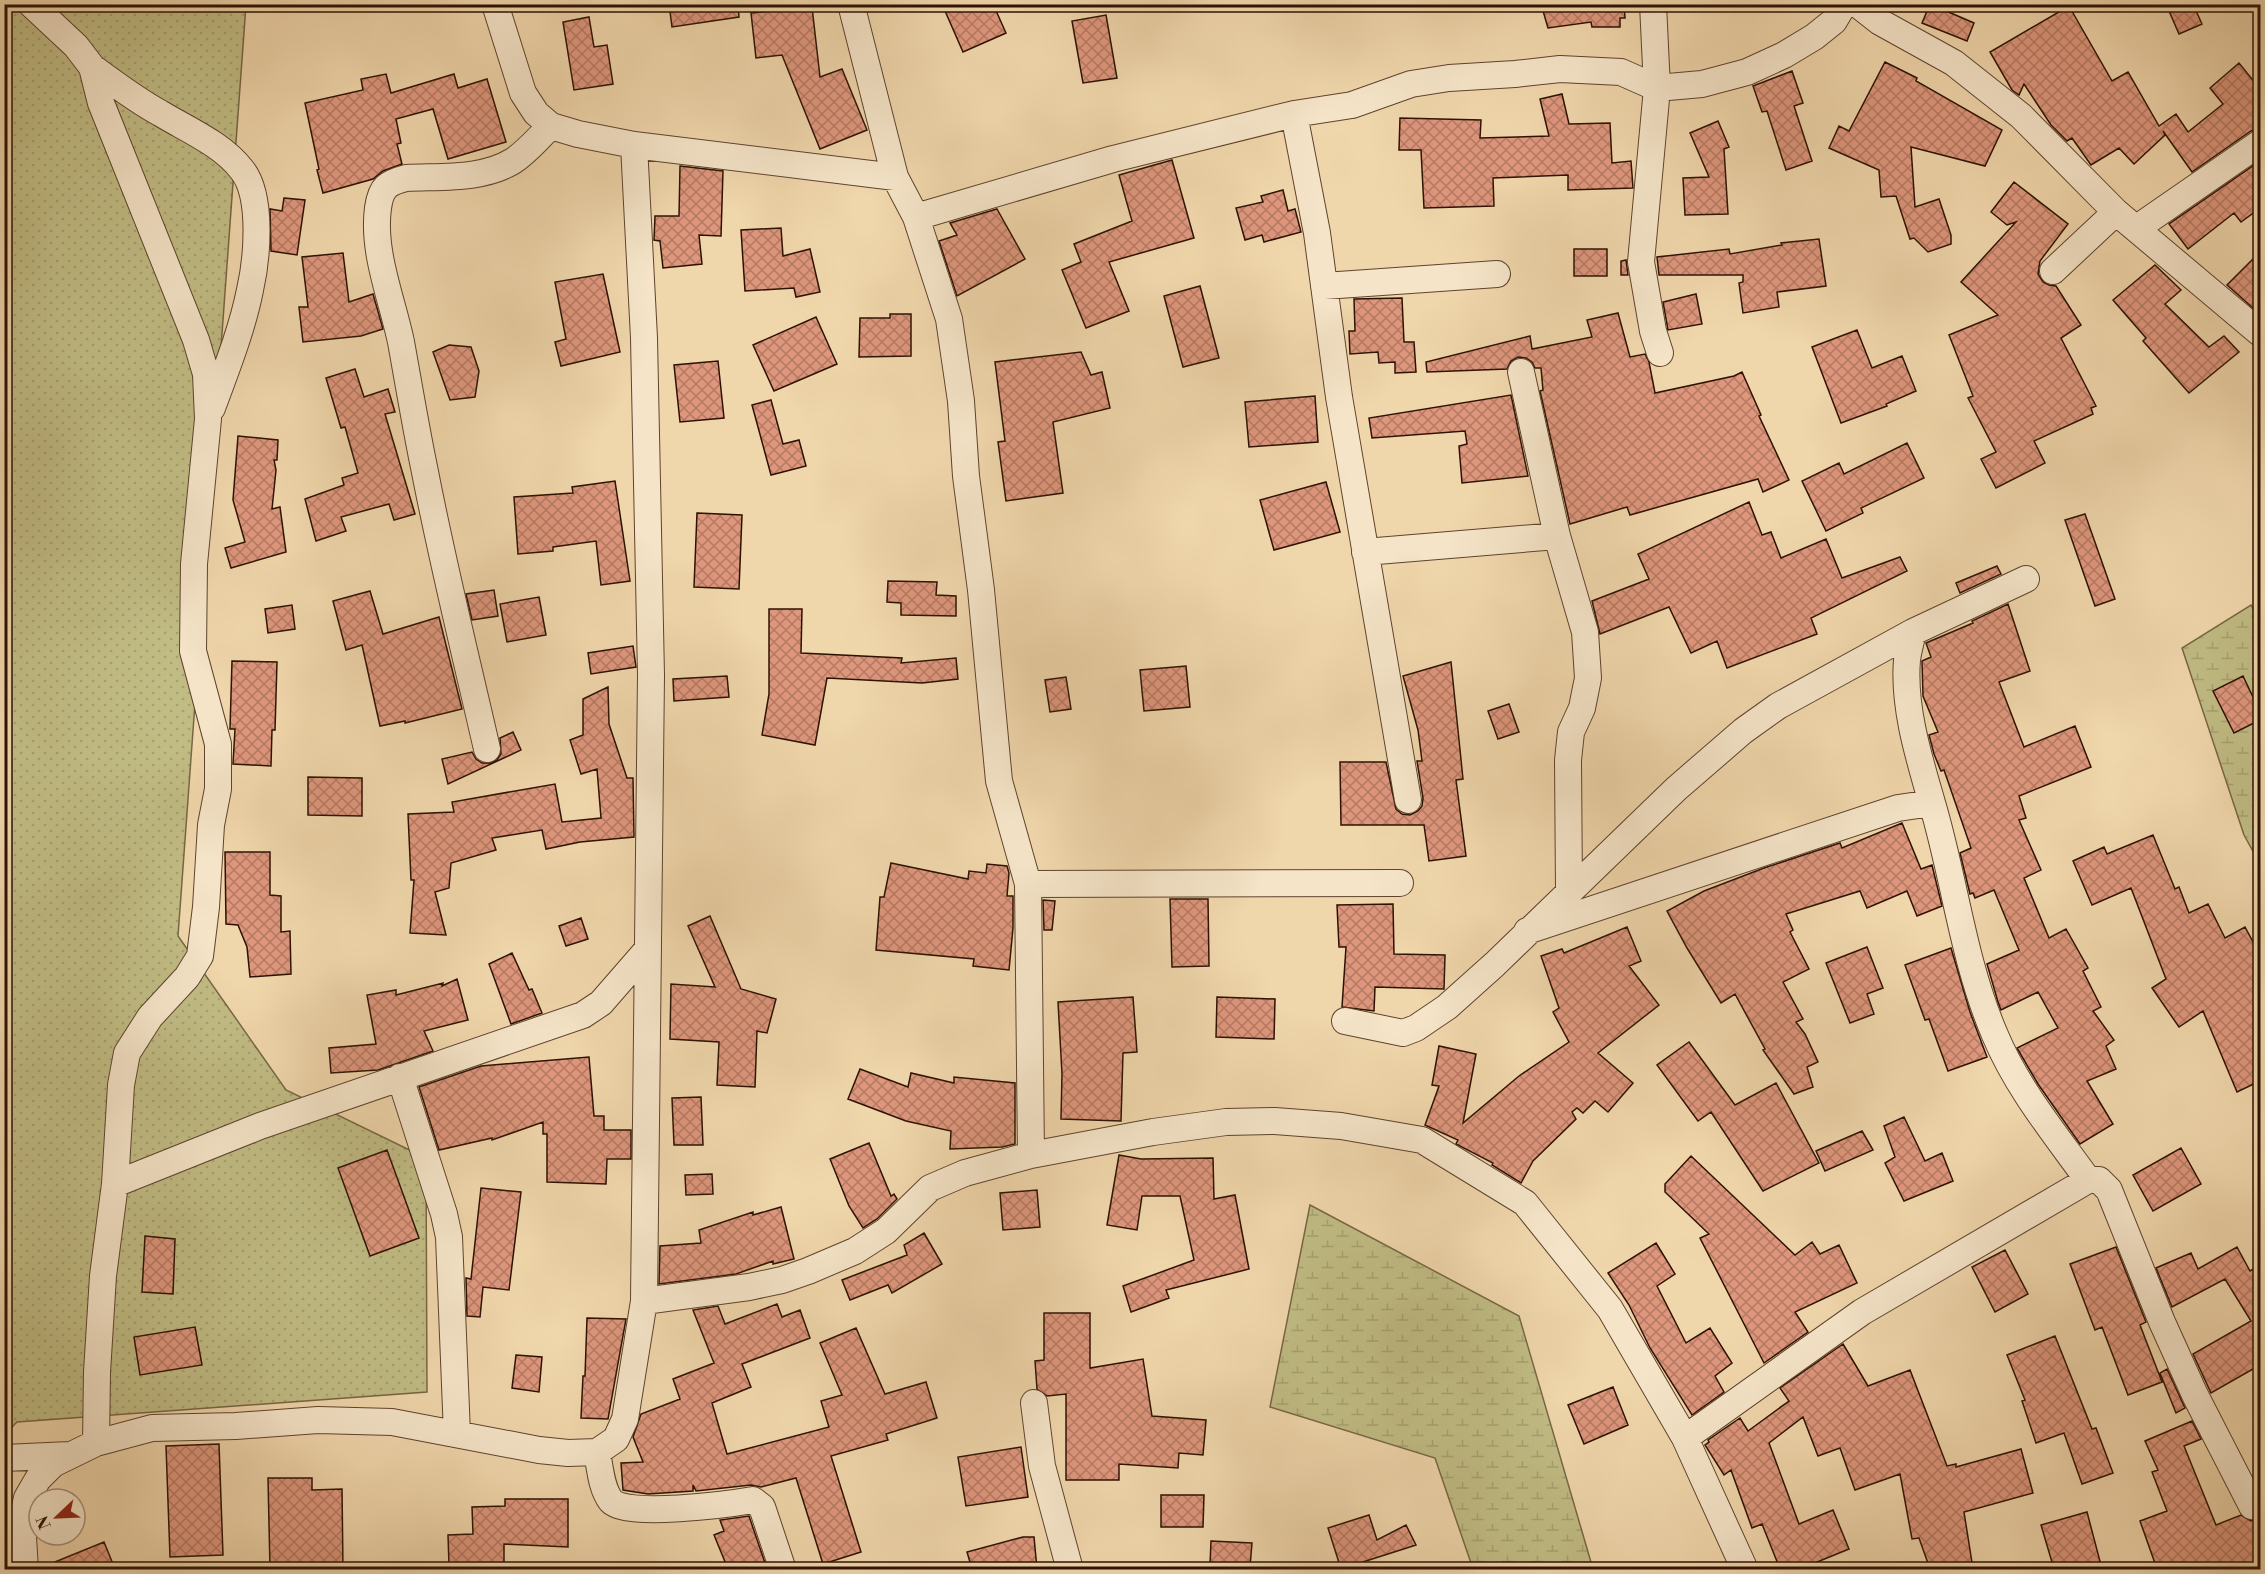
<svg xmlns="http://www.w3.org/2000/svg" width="2265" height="1574" font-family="'Libre Bodoni',serif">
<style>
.grass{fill:url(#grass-dots);stroke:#776744;stroke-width:1.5}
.wetland{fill:url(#wetland-marsh);stroke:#776744;stroke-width:1.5}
.building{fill:url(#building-cross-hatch);stroke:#2d1203;stroke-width:1.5}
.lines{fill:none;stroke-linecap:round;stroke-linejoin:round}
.minor-casing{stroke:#5e432d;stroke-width:28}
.minor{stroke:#f5e4c8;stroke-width:26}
</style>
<defs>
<pattern id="grass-dots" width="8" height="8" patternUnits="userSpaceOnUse" patternTransform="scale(1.5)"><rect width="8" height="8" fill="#c1bc84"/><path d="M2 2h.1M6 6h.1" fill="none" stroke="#a6a170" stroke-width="1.8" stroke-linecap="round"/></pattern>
<pattern id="wetland-marsh" width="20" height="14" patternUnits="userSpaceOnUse" patternTransform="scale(1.5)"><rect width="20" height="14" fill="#c1bc84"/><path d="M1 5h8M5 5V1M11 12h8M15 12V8" fill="none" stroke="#a6a170"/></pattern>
<pattern id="building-cross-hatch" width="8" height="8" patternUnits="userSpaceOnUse" patternTransform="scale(1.5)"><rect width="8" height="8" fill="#de967c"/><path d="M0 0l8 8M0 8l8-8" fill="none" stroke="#b47963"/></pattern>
</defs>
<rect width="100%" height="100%" fill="#f0d6ab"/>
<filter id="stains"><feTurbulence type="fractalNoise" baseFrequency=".00333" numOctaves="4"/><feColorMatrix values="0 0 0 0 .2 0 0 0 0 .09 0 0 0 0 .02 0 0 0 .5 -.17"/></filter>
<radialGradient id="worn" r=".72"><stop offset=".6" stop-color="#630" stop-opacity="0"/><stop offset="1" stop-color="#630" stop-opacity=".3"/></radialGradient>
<!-- grass -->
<path class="grass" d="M5,5H246L178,936L286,1090L426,1158L427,1392L17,1422L5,1434Z"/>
<!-- wetland -->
<path class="wetland" d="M2251,605L2260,622V864L2244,835L2182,648Z
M1310,1205L1519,1316L1593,1569H1473L1435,1458L1270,1407Z"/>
<!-- building -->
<path class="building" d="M669,4H738L739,17L672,27Z
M942,4H993L1006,33L963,52Z
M1541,4H1624L1625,18H1620V27H1592L1591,22L1548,28Z
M1930,4L1974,23L1967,41L1922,23Z
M2166,4H2193L2202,24L2179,34Z
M2069,6L2112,81L2128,72L2159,126L2176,114L2188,132L2223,104L2210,88L2239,63L2260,89V128L2251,131L2192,172L2163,131L2165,135L2134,164L2119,148L2091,165L2072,138L2067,141L2051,125L2024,84L2019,95L2012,90L1990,52Z
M812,7L820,77L842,69L867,130L820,149L782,55L756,58L751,13Z
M1106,15L1117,78L1083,83L1072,21Z
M589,17L594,47L607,45L613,84L574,90L563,22Z
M1885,62L1917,78L1916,81L2002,130L1985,166L1911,147L1915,207L1939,199L1951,235V244L1928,252L1914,238L1910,239L1896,196L1881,197L1879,170L1829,148L1839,126L1849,131Z
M1792,71L1803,103L1794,106L1812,161L1786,170L1767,111L1762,112L1753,86Z
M386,74L391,93L454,74L458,88L487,79L506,142L448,159L433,109L396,119L401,143L397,144L402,164L383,171L373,179L323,193L317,170L319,169L305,103L363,90L361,79Z
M1562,94L1569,124L1610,123L1612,163L1631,161L1633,188L1568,190V175L1493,178L1494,206L1424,208L1421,150H1399L1400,118L1481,120L1480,138L1549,136L1540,99Z
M1718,121L1729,147L1724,149L1728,214L1685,215L1683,178L1709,177L1690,133Z
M1172,160L1194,238L1109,262L1129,311L1086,328L1062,270L1081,262L1074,244L1132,221L1119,175Z
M2260,161V208L2241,222L2234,213L2188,249L2169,224Z
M680,166L723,171L721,236L699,235L702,264L663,268L660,241L654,240L655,216H679Z
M2014,182L2068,224L2040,261L2038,274L2043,282L2049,285L2056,286L2081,325L2061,338L2096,406L2091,408L2093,414L2034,441L2045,463L1996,488L1981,459L1996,452L1968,398L1973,396L1949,335L1998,315L1961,282L2016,222L2007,225L1991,212Z
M1283,190L1288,211L1295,209L1301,232L1264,242L1262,235L1245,240L1236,208L1263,202L1261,196Z
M284,198L305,200L297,255L271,251L270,209L282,211Z
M997,209L1025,259L957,296L939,241L957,235L950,223Z
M781,228L783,256L810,249L820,292L796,297L794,288L745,291L741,230Z
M1819,239L1826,286L1777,292L1779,307L1743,313L1739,283L1743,282V275H1659L1657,257L1729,249L1730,254L1782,245L1781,243Z
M1574,249H1607V276H1574Z
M2260,252V301L2253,308L2227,285Z
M343,253L349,302L373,294L383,329L361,336L303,342L299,307H308L302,257Z
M1626,260L1628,275H1621V261Z
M2155,265L2181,290L2165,304L2209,347L2224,336L2239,352L2189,393L2143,341L2146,338L2113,300Z
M603,274L620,352L561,366L555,342L566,339L555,282Z
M1200,286L1219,358L1183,367L1164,296Z
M1696,294L1702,324L1668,330L1663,302Z
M1402,298L1404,342H1414L1416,372L1395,373V362L1379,363L1378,352L1350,354L1349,331H1355L1354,299Z
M1618,313L1630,357L1645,354L1649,362L1655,393L1734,376L1742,372L1761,415L1759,416L1789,480L1763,492L1758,479L1630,515L1627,507L1570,524L1540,391L1543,390L1541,368H1535L1532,362L1526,358L1518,357L1511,361L1507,369L1427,372L1426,362L1530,336L1532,349L1592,337L1587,320Z
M890,314H911V356L859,357L860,318H890Z
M816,317L837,364L774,391L753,345Z
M1857,330L1872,368L1902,356L1916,391L1886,404L1887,406L1841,423L1812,347Z
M449,345L471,347L479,371L475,397L450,400L433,352Z
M1081,352L1091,375L1102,372L1110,408L1053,422L1063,493L1006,501L998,442L1005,441L995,362Z
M718,361L724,418L680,422L674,365Z
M355,369L364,397L388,389L395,412L385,414L415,514L394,520L389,504L341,517L346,531L316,541L305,499L344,485L342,478L358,473L345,427L341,428L326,378Z
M1511,395L1528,476L1462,483L1459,446L1467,444L1465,431L1372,438L1369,418Z
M1315,396L1318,442L1249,447L1245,402Z
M771,400L783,444L799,440L806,466L771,475L752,405Z
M238,436L278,440L277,460H274L276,470L272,509L280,507L286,552L231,568L225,548L245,542L233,500Z
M1907,443L1924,478L1861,508L1863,513L1826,531L1802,481L1839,463L1844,474Z
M615,481L630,581L601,585L596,541L553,547V551L518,554L514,497L573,493L572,487Z
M1326,482L1340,532L1274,550L1260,500Z
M1749,502L1762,535L1771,532L1781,558L1826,539L1842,578L1900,557L1907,571L1811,618L1817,634L1727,668L1717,641L1691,653L1669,607L1600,634L1592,601L1649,579L1638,554Z
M697,513L742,515L739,589L694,587Z
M2085,514L2115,599L2095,606L2065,520Z
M1997,566L2001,574L1960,593L1956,583Z
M888,581L937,582L936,595L956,596V616L901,615V603L887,602Z
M494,590L498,616L472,620L466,594Z
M370,591L383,634L439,617L462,709L405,723V721L380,726L362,645L346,650L333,601Z
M539,597L546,635L507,642L500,604Z
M2008,604L2030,671L1999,682L2024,747L2075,726L2091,767L2019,796L2026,818L2019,820L2041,870L2024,878L2049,938L2066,929L2088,968L2083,971L2101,1007L2093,1011L2114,1040L2106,1046L2116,1069L2087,1081L2113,1124L2080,1144L2038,1084L2017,1048L2058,1028L2038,992L2001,1010L1998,1002L1987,964L2019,950L1994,890L1975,898L1973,893L1970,894L1960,853L1971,848L1944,770L1941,771L1934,754L1929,735L1938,732L1923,696L1922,661L1931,657L1926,643L1973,623L1972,621Z
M292,605L295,629L268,633L265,609Z
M769,609H802L801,653L902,658L901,663L956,658L958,679L922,683L827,678L815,745L762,735L769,694Z
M633,646L636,667L591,674L588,653Z
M232,661L277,662L275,730H272L271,766L233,764L235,729H230Z
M1451,662L1463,779L1456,780L1466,856L1429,861L1424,825H1341L1340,762H1386L1396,809L1402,814L1410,815L1418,811L1422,806L1423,798L1417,761H1422L1418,730L1403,676Z
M1186,666L1190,707L1144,711L1140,670Z
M727,676L729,697L674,701L673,679Z
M2243,676L2260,712V720L2234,733L2213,691Z
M1066,677L1071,709L1050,712L1045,680Z
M608,687L609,724L627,778H633L634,837L580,842L546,849L542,830L492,838L496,850L451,863L449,888L435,892L446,935L410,933L414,880H411L408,814L454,812L452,802L555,784L562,822L601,818L597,769L581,774L570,740L583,735V699Z
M1509,704L1519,732L1498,739L1488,711Z
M513,732L521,750L448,784L442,759L472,752L476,759L482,763H491L497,760L501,754L500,738Z
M308,777L362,778V816L308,815Z
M1902,823L1921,869L1932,865L1942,906L1917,916L1907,891L1867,908L1860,891L1786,914L1793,930L1790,932L1809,969L1783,982L1803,1019L1796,1022L1805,1034L1818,1062L1807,1067L1813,1087L1794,1094L1763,1050L1765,1049L1735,994L1721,1003L1687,948L1667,911L1704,891L1764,868L1840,843L1842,848Z
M2153,835L2175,889L2179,887L2189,913L2208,904L2225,938L2245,927L2260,955V1081L2237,1092L2203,1011L2179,1027L2152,988L2166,979L2131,888L2092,905L2073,861L2104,847L2107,854Z
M225,852H270V895L281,896V932L290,931L291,974L250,977L247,947L238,925L226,924Z
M891,863L968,879L969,871L986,873L987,864L1007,866L1009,873L1007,896H1013V928L1009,970L973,966L974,959L876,950L880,897H884Z
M1170,899H1208L1209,966L1172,967Z
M1043,900L1055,901L1052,930H1044Z
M1393,904L1394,954L1445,955L1444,989L1375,987L1374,1011L1342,1007L1346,947H1339L1337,905Z
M710,916L741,989L776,999L767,1033L757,1031L755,1087L717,1085L719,1042L670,1039L671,984L715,987L688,926Z
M581,918L588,939L566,946L559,926Z
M1627,927L1641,961L1629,966L1659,1005L1598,1053L1633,1083L1608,1112L1595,1101L1583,1113L1577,1108L1572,1112L1576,1119L1533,1161L1521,1183L1492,1165L1493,1163L1456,1144L1458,1140L1425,1125L1439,1086L1432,1085L1439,1046L1476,1054L1463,1123L1519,1076L1569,1042L1553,1012L1559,1008L1541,956L1562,949L1564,953Z
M1867,947L1883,988L1867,994L1874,1014L1850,1023L1826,963Z
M1951,948L1970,1012L1987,1057L1948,1071L1929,1019L1925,1020L1905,965Z
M512,953L529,990L532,989L542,1013L511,1024L489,964Z
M457,979L468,1020L424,1031L433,1051L378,1070L331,1073L329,1048L376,1044L367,995L396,990V995L443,983L442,986Z
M1133,997L1137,1052L1123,1053L1121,1121L1061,1119L1062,1074L1058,1002Z
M1217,997L1275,999L1274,1039L1216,1037Z
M1689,1042L1735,1105L1776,1083L1819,1163L1763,1191L1711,1112L1698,1121L1657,1065Z
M589,1057L594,1116H604V1130H631V1159H607L606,1184L547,1182V1134H543V1122L492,1140V1138L439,1150L419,1087L481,1066Z
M860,1069L908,1087L911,1073L954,1083V1077L1015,1083V1144L1002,1147L950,1149L951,1131L906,1121L848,1099Z
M701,1097L703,1145H674L672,1098Z
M1904,1117L1925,1161L1942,1153L1953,1181L1904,1201L1885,1163L1895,1157L1884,1126Z
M1862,1131L1873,1150L1825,1171L1816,1151Z
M869,1143L891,1196L894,1194L897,1199L877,1219L863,1228L849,1206L830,1159Z
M2181,1148L2201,1184L2153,1211L2133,1175Z
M387,1150L419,1238L370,1256L338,1168Z
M1119,1155L1141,1159L1213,1158L1214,1199L1235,1195L1249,1269L1166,1290L1169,1298L1131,1312L1123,1286L1194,1260L1180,1196H1142L1137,1230L1107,1225Z
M1691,1156L1795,1255L1812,1242L1820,1254L1839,1245L1857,1283L1795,1312L1808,1332L1764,1363L1700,1238L1709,1234L1665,1192V1184Z
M712,1174L713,1194L686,1195L685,1175Z
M481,1188L521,1192L509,1290L483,1287L480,1317L467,1316L466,1278L471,1279Z
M1037,1190L1040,1227L1003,1230L1000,1193Z
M781,1207L794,1259L773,1264V1261L736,1274L659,1284L660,1246L701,1243L699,1230L753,1212V1215Z
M924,1233L942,1264L892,1293L888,1285L850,1300L842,1280L907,1255L904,1245Z
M145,1236L175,1239L173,1294L142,1292Z
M1656,1243L1675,1274L1657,1286L1686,1343L1710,1328L1732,1363L1715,1376L1724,1392L1692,1415L1650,1348L1629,1305L1608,1273Z
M2116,1247L2146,1322L2140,1325L2162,1382L2128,1395L2102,1327L2095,1330L2070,1264Z
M2237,1247L2250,1271L2260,1265V1365L2211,1393L2193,1354L2251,1321L2225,1279L2172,1307L2156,1268L2191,1253L2198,1269Z
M2005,1250L2028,1294L1995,1312L1972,1267Z
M777,1304L782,1317L800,1310L810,1338L742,1364L751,1387L712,1403L727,1454L829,1427L821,1401L842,1395L820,1343L856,1328L885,1394L926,1382L937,1418L886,1434L888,1440L831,1456L861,1552L823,1564L796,1478L761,1487L751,1485L696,1491L693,1485V1491L648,1494L623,1490L621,1463L643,1462L633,1437L641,1414L680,1399L673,1379L714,1363L693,1310L718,1306L725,1324Z
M1044,1313H1090V1368L1143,1359L1152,1416L1206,1420L1203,1455L1179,1453L1178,1468L1119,1464V1480H1066V1394L1047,1396L1037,1389L1035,1361L1044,1360Z
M587,1318L626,1319L608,1419L581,1418L583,1376H585Z
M195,1327L202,1365L140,1375L134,1337Z
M2055,1336L2092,1429L2096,1428L2113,1473L2082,1484L2064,1433L2036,1443L2022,1401L2025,1400L2007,1355Z
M1843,1344L1868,1386L1910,1370L1947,1466L1956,1464V1467L2021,1449L2033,1493L1964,1512L1973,1569H1930L1919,1538L1912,1539L1900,1474L1855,1490L1840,1448L1818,1456L1803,1417L1769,1443L1799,1524L1833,1510L1849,1549L1800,1569H1780L1762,1524L1752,1528L1731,1470L1724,1475L1705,1445L1709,1442L1708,1440L1740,1418L1748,1431L1789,1401L1780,1388Z
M516,1355L542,1357L539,1392L512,1388Z
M2167,1369L2185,1408L2176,1413L2160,1373Z
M1613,1387L1628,1425L1584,1444L1568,1405Z
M2192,1421L2201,1439L2184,1446L2216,1525L2241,1515L2251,1521L2256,1520L2260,1532V1569H2157L2140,1521L2167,1511L2152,1472L2158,1470L2145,1441Z
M219,1444L223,1555L170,1557L166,1446Z
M1021,1447L1028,1497L966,1506L958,1457Z
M268,1478H312V1490L342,1489L343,1569H270Z
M1161,1495H1204L1203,1527H1161Z
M505,1499H568V1547L504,1544V1564L449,1565L448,1535L473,1534L472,1507L505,1506Z
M2087,1512L2102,1569H2054L2041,1525Z
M1369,1515L1377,1540L1406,1525L1416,1545L1341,1569L1328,1528Z
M749,1516L767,1569H728L714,1535L724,1531L720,1520Z
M1023,1537H1034L1037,1569H972L967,1552Z
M1211,1541L1252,1543L1250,1567L1210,1565Z
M104,1542L115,1569H40V1568Z"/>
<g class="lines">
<defs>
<path id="minor" d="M31,4L76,46L92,67L101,103L196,340L206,374L208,419L194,564L193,651L218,744V789L211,825L206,907L200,956L187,977L150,1017L127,1053L121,1085L115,1184L103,1276L97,1372L96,1443
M495,4L523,93L536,113L551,126L578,134L634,145L895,177
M851,4L895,177L916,217L949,319L961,401L966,476L981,590L999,781L1028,884L1031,1155
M1653,4L1657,88L1641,262L1653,331L1660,353
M1857,4L1880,22L1954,63L2021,116L2116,212L2260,333
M92,67C114,83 136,100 160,113C188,130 222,144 242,170C263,196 257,259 250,290C242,330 226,370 212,408
M1294,114L1317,233L1339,397L1408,800
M916,217L1113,159L1294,114L1352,105L1411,84L1449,78L1515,74L1560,69L1621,72L1657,88L1702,84L1747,72L1784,55L1814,37L1834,21L1844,4
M2137,228L2260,143
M2053,271L2116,212
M1324,286L1497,274
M1521,372L1557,536L1585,632L1588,678L1582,708L1571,732L1568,760L1569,892
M1365,552L1557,536
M487,749C466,657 443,565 425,472C416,429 409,386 401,342C392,299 372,252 378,208C381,187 387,183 406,178C441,176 482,180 513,161C527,152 539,137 551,126
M1932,803C1919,758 1903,707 1907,660C1908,651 1911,641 1913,632L2026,579
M1028,884L1400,883
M1527,931L1898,808L1932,803C1955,880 1963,961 1995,1035C2017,1088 2055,1134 2088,1180
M1345,1021L1403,1033L1416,1028L1447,1007L1495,964L1676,789L1743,731L1778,706L1913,632
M400,1077L444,1214L449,1237L457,1434
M115,1184L260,1126L583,1015L601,1003L648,949
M644,1301L749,1287L782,1280L808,1271L855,1251L886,1231L930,1188L965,1173L1031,1155L1153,1132L1226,1122L1275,1121L1341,1126L1422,1140L1525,1203L1610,1309L1685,1438L1745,1570
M1034,1403L1042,1466L1070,1570
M1685,1438L1862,1312L2088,1180H2099L2109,1190L2162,1322L2195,1395L2252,1506
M597,1452C600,1467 601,1488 611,1501C626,1518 730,1504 753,1500L762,1507L783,1570
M4,1458L70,1455
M25,1570L22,1520L27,1498L38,1479L53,1464L96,1443L152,1428L236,1426L318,1420L392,1422L539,1450L568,1453L597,1452L616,1439L625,1419L644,1301L651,675L644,338L634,145"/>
</defs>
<!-- minor casing -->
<use href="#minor" class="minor-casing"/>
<!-- minor -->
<use href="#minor" class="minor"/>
</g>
<!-- margin -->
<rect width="2265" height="1574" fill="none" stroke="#f0d6ab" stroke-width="24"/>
<rect x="6" y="6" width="2253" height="1562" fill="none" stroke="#2d1203" stroke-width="3"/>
<rect x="12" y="12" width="2241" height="1550" fill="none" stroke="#2d1203" stroke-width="1.5"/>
<!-- north arrow -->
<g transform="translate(57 1517) rotate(247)"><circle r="28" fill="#f5e4c8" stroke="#a59079" stroke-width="1.5"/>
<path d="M0-4.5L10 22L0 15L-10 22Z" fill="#8f2418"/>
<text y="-9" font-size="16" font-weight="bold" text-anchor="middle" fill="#2d1203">N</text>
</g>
<rect width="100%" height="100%" filter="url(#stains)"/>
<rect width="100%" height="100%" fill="url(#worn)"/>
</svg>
